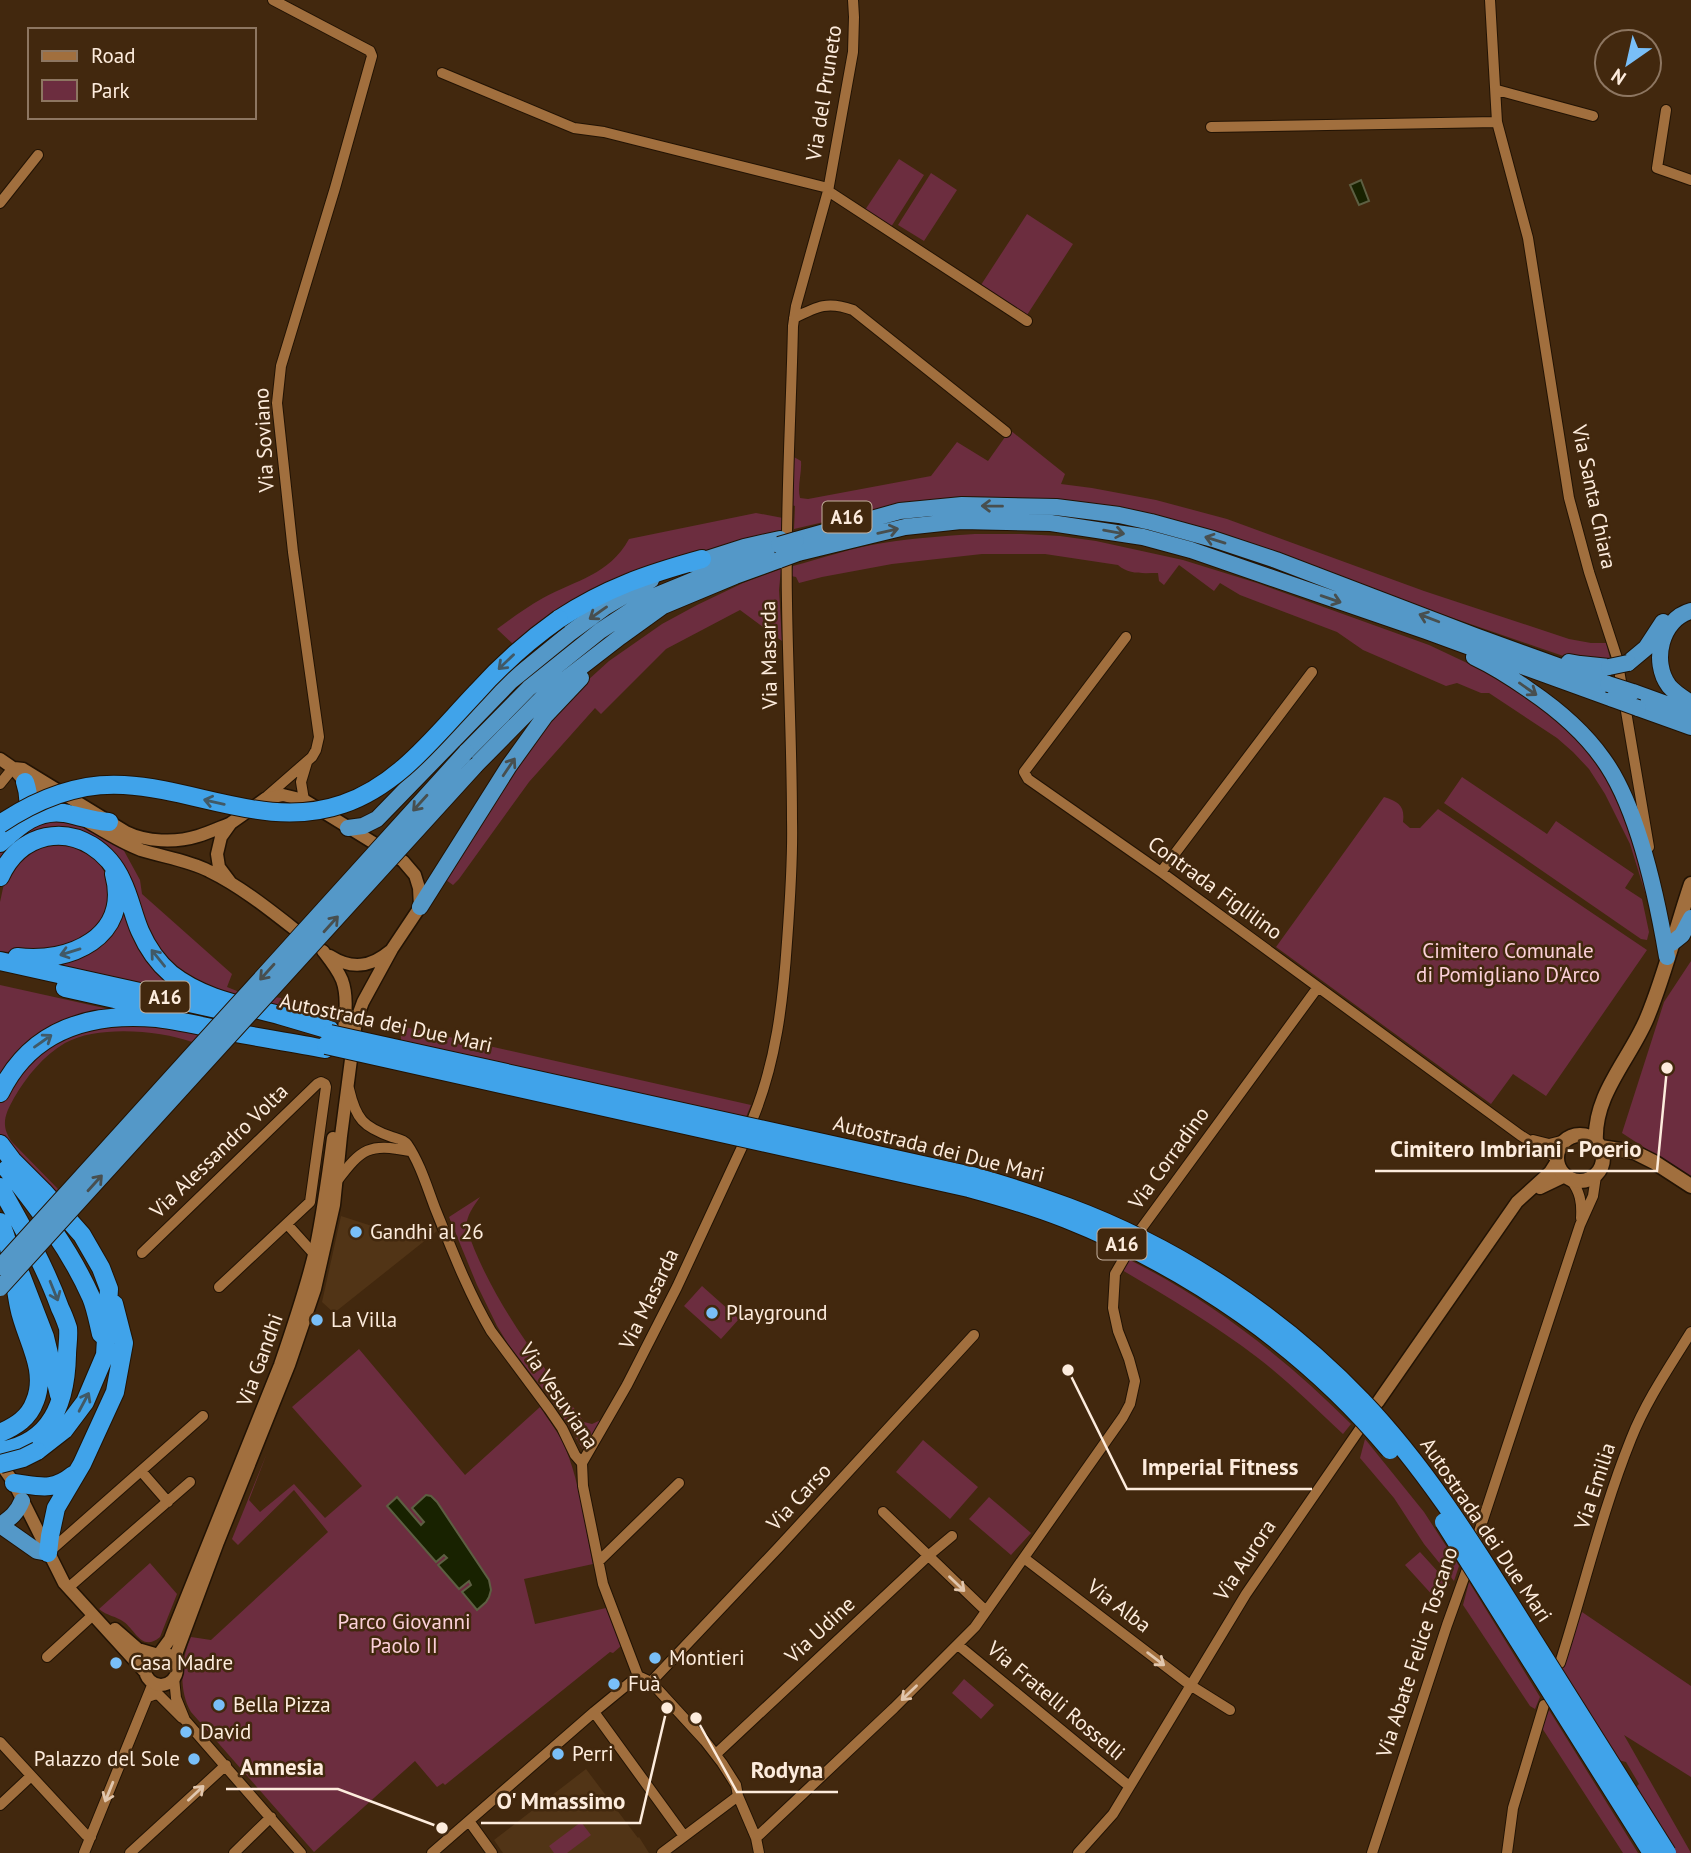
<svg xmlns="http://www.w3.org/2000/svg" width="1691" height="1853" font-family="'PT Sans',sans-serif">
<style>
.built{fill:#513416}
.green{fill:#6c2d3f}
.water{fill:#182200;stroke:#5d5f42;stroke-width:2}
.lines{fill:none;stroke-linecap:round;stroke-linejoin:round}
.minor-casing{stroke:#221304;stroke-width:12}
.tertiary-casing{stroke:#221304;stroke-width:15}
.secondary-casing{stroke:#221304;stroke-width:17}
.trunk-casing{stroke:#221304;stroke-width:18}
.motorway-casing{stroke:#221304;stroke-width:20}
.minor{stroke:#a16f3e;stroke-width:10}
.tertiary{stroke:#a16f3e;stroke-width:12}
.secondary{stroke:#a16f3e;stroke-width:14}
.trunk{stroke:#5498c8;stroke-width:16}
.motorway{stroke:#40a3ea;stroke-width:18}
.trunk-bridge-casing{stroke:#221304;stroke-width:18;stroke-linecap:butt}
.motorway-bridge-casing{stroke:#221304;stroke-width:20;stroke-linecap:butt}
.trunk-bridge{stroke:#5498c8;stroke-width:16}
.motorway-bridge{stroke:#40a3ea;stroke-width:18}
.oneway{stroke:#484f4f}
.oneway2{stroke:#415966}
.oneway3{stroke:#e1c6ad}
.poi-dot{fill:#79bff8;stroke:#42280e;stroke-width:2.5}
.labels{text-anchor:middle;stroke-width:5;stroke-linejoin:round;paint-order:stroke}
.shield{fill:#42280e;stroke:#c5b19f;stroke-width:2}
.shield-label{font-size:19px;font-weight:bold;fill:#fdecdd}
.street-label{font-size:21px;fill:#fdecdd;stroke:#42280e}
.park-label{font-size:21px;fill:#fcd0d9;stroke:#42280e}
.poi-label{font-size:21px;fill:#fdecdd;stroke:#42280e;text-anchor:start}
.leader{fill:none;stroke:#fdecdd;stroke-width:2.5}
.callout-dot{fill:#fdecdd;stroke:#42280e;stroke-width:2.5}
.callout-label{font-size:23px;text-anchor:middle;font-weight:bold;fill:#fdecdd;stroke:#42280e;stroke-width:5;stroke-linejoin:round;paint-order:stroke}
</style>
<rect width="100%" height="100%" fill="#42280e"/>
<!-- built -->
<path class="built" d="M341,1216L375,1227L386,1233L393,1228L417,1238L434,1223L437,1231L334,1313L322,1302Z
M586,1769L638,1838L639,1837L649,1853H503L494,1840Z"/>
<!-- green -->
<path class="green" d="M899,159L924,175L891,227L865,210Z
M931,173L957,190L924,241L898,225Z
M1027,214L1073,244L1027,315L981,285Z
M1010,430L1065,474L1061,484L1092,488L1156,500L1227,519L1424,591L1569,639L1591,643H1606L1611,662L1569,658L1253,549L1133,515L879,509L794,529L795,506L792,505V456L801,461C802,474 797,486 800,498L808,499L931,476L957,442L988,461Z
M756,513L783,518V533L739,543L514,645L497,629C512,618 527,607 543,598C576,580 609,575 629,539Z
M975,534H1022L1060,536L1096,541L1183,560L1257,583L1429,645L1499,678L1522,692L1571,730L1602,766L1630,828L1652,915L1630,844L1605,794L1589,769L1573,752L1557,738L1489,693H1481L1457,683L1446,686L1363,650L1337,632L1240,595L1220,583L1214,591L1179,565L1164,585L1159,581L1158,573C1144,573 1129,575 1118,565L1045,554H982L892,564L822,577L799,583L796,577L791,576L793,566C822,558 852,548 883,543C913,538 944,536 975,534Z
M781,569L779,590L782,641L740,610L666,649L601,714L595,708L529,782L459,879L453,885L446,880L518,759L576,691L609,661L662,624L697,605L743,583Z
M1462,777L1547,834L1556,821L1634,874L1625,888L1642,899L1649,932L1647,940L1641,939L1444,803Z
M1384,797C1399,802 1405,806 1403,822L1410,828H1420L1438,809L1647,950L1546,1096L1513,1074L1491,1104L1276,947Z
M46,818L78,824L123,849L140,880L142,894L232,974L227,987L237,991L319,1004L337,1009L335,1026L225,1000L158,957L124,877L65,832L0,865V848Z
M61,842L86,850L99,863L108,878L111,905L94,936L32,955L0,951V902L5,879L27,851Z
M119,903L176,987L175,992L53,965L62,961Z
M1691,961V1178L1622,1133L1664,1002Z
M0,985L113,1010L99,1016L0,1079Z
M111,1023L202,1031L192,1042C159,1030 97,1025 65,1043C43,1056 27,1076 14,1098C5,1114 0,1126 12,1142L58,1189L55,1192L0,1139V1100L44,1043Z
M400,1026L751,1105L746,1117L401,1040Z
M480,1197C473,1207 467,1215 466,1227C491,1301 539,1360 584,1422L592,1424L603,1419L584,1451L558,1409L508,1344L497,1326L477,1285L449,1217Z
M1128,1259C1212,1301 1285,1358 1351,1424L1343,1434C1315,1408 1288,1381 1258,1358C1215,1325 1168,1297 1122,1270Z
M702,1286L739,1319L721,1339L684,1306Z
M359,1349L465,1475L540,1407C549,1421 560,1434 566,1450C580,1483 585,1528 593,1564L524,1579L535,1624L606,1608L621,1646L613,1653L610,1652L445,1785L443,1783L437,1787L415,1761L314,1852L191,1712C178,1690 181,1659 191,1637L211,1640L328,1532L294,1490L238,1545L232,1539L267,1453L249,1500L260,1512L294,1484L325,1518L362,1486L292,1407Z
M1365,1439L1424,1512L1459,1566L1454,1581L1424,1544L1394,1498L1360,1458Z
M923,1440L978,1487L950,1519L896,1472Z
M989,1497L1031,1533L1011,1555L969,1519Z
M1420,1552L1450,1585L1435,1598L1405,1565Z
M150,1563L177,1594L160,1637C142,1652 136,1631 124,1622C116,1616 107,1616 99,1609Z
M1469,1582L1540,1697L1535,1709L1530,1706L1463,1605Z
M1582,1612L1691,1686V1777L1624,1735L1691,1853H1676L1636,1787L1639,1784L1626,1762L1618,1760L1562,1669L1564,1660Z
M964,1679L994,1705L981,1719L952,1693Z
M1549,1710L1638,1853H1623L1542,1728Z
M581,1822L591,1835L567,1853H554L549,1846Z"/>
<!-- water -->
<path class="water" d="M1361,180L1369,201L1359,205L1350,185Z
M426,1495L431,1496L437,1502L489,1580L491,1590L489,1597L486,1602L477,1610L462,1592L471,1585L469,1581L459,1589L438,1565L447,1558L444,1555L436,1562L387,1506L397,1497L421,1525L424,1522L412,1508Z"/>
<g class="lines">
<defs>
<path id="minor" d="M1490,0L1497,122L1528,238L1569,498L1589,572L1617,658L1649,847
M442,73L574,128L604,132L828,188
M1497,90L1593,116
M1666,110L1657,168L1691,180
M1211,127L1497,122
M828,191L1027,321
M0,203L38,155
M794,318C818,306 828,301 853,310L1006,432
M1126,637L1024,772L1028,779L1161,872L1520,1135L1556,1158
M0,784L13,768
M265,798L312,757L316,750L319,737L293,552L277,403L281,366L335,188L372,56L370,51L273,0
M304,800L301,782L307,762
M1161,872L1312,672
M349,1089C356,1119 363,1127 392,1137C398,1139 403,1139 407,1144C420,1163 427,1187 435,1208C452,1250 468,1292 491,1331L549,1409L562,1428L575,1455L582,1463L583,1486L603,1584L638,1676
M753,1118C776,1062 783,1002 787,942C790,901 793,861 792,820C792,747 788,675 787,602C785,510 791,418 793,326L796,306L828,191L853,52L854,17L853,0
M1533,1140L1549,1144L1565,1140
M1571,1180C1580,1192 1582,1202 1581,1218
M337,1181C362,1148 369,1143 410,1151
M287,1224L314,1254
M142,1253L317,1084L321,1082L325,1084L326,1087L310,1202L219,1287
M582,1463L627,1385L677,1287L742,1147
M141,1471L168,1502
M883,1512L986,1611
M1474,1547L1580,1225L1593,1196L1596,1176
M49,1552L203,1416
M1024,1558L1190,1685L1230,1710
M599,1561L679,1483
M68,1588L190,1482
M958,1645L1129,1786
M47,1657L93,1615
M1560,1663C1584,1588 1602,1511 1631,1439C1646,1401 1670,1366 1691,1332
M638,1676L651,1682L705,1741L722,1763L736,1785L738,1796L756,1838L759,1853
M174,1678L176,1698L185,1720L301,1853
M651,1682L779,1547L974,1335
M148,1697L156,1694L159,1695L182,1718
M594,1712L684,1836
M0,1742L86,1835L91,1837
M716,1754L928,1556L952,1536
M0,1805L31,1776
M469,1821L492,1853
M756,1838L894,1708L975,1627L1123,1417L1130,1404L1135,1381L1129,1359L1118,1331L1113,1308L1115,1274L1141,1229L1318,987
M84,1853L153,1683
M130,1853L226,1765
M234,1853L271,1817
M432,1853L594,1712L638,1676
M662,1853L738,1796
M1078,1853L1113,1814L1246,1594L1366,1420
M1372,1853L1447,1625L1470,1561
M1507,1853L1513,1808L1544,1705"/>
<path id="tertiary" d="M0,759L13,768L25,782L55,800
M14,768L23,769L126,832C146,842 176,843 198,836C208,833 219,828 229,824
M88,822C105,832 122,843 141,850C163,857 188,860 209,871C244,888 276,915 307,939
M323,951C330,960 338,970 342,980C349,999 344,1023 343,1043
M330,956C352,970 371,967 390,951
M1540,1188L1565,1176
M1378,1402L1517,1202L1550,1172L1557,1161
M0,1463L14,1483L64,1583L145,1672
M115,1629L138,1649L155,1654
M145 1669a16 16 0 1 1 32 0a16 16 0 1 1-32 0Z
M159,1654L170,1639L175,1626L280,1365C293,1327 306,1289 315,1251C323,1213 328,1176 333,1138
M174,1660L218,1542L289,1365L315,1289L334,1205L341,1136L356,1021L363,1002L392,949L420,907L419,888L415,875L403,861L304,800L283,795L265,799L231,823L221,837L217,854L219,867L231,883"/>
<path id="secondary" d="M1557 1158a23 23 0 1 1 46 0a23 23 0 1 1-46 0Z
M1596,1142C1593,1095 1630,1059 1647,1018C1665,975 1676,928 1691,884
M1600,1147L1634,1152L1654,1162L1691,1186"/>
<path id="trunk" d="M796,540L900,511L962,505L1056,507L1119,515L1151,522L1213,539L1276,560L1475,636L1608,684
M798,553L905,527L961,521L1051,523L1143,537L1191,550L1426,631L1613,699
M691,564L744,547L780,539
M1691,611C1661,619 1651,662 1669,686C1675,693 1683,698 1691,703
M1474,657C1493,666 1512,678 1529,690C1557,709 1584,732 1603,759C1638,807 1657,898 1667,957
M1569,662L1580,664L1609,667
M1628,663L1646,648L1663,622
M1633,692L1691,713
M1638,708L1691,727
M466,752L529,688L600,631L650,598L767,550
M475,766L545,695L620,637L663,606L735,576L779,560
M348,828L363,826L377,819L511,681L570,633L604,608L651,580
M420,907L509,766L545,716L581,678
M1672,943L1682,935L1691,918
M0,1525L37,1551L48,1553
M0,1525C11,1518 17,1513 22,1501"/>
<path id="motorway" d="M559,619C606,588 648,574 702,559
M25,782C29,794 30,807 25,819
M0,843C19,826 37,809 64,813C79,816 94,821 109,822
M0,877C9,857 24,842 46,837C79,830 109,852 122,881C130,897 133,915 140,931C147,947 158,963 171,974C203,999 241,1005 279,1015C296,1020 313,1025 330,1030
M17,957C69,964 131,937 114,874
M0,961L221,1010
M65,988L164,1010
M0,1093C31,1029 90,1012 157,1018C182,1021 206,1027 230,1032C262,1038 294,1043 325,1049
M0,1144L12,1160L43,1191L82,1235L101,1268L109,1289L105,1355L85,1402L64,1430L37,1451
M7,1169C39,1209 70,1250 91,1297C96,1309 98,1322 101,1334
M0,1187C22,1226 45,1266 60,1308C63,1314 66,1322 68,1328C69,1337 67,1347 67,1355C66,1402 52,1443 0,1451
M0,1222C13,1250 13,1278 19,1307C25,1338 48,1369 35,1401C29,1418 16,1426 0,1433
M21,1275L45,1337L59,1395
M14,1483C39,1486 52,1492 73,1475
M48,1553L50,1536L56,1508L82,1464L115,1392L124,1343L114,1304"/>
</defs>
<!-- minor casing -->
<use href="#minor" class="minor-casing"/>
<!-- tertiary casing -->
<use href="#tertiary" class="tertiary-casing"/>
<!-- secondary casing -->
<use href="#secondary" class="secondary-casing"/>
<!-- trunk casing -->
<use href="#trunk" class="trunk-casing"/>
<!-- motorway casing -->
<use href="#motorway" class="motorway-casing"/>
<!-- minor -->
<use href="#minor" class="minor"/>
<!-- tertiary -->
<use href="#tertiary" class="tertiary"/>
<!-- secondary -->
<use href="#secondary" class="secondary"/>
<!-- trunk -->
<use href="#trunk" class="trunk"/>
<!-- motorway -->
<use href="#motorway" class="motorway"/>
<defs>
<path id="trunk-bridge" d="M779,545L796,540
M779,560L798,553
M1609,667L1628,663
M1608,684L1633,692
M1613,699L1638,708
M0,1267L466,752
M0,1288L475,766"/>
<path id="motorway-bridge" d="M0,824C37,799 78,782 124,785C198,789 268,830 343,804C399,785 436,735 476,693C501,665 528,641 559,619
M330,1034L972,1176C1004,1185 1036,1195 1068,1207C1178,1248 1281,1316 1362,1401C1426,1468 1474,1546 1523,1624C1571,1700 1619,1777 1667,1853
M326,1045L969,1188C1002,1197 1034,1206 1066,1219C1189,1268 1304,1347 1390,1450
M0,1464L23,1458L37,1451
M1444,1522L1652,1853"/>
</defs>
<!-- trunk-bridge casing -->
<use href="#trunk-bridge" class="trunk-bridge-casing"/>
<!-- motorway-bridge casing -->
<use href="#motorway-bridge" class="motorway-bridge-casing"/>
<!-- trunk-bridge -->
<use href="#trunk-bridge" class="trunk-bridge"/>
<!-- motorway-bridge -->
<use href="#motorway-bridge" class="motorway-bridge"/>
</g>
<!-- one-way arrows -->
<defs><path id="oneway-shaft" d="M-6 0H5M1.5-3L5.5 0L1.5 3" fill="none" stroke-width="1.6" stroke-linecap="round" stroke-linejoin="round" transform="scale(1.75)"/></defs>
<g class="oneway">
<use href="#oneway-shaft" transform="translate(992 506) rotate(-179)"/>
<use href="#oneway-shaft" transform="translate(888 531) rotate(-13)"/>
<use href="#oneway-shaft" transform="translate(1114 532) rotate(10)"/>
<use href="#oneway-shaft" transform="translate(1215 540) rotate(-163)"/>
<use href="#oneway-shaft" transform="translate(1331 599) rotate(19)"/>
<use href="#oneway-shaft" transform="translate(598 613) rotate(145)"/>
<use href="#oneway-shaft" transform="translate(1429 618) rotate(-159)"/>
<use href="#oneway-shaft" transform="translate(1528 689) rotate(35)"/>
<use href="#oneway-shaft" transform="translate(509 767) rotate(-56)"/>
<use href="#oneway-shaft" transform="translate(420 803) rotate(132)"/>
<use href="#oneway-shaft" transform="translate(331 924) rotate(-48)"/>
<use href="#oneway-shaft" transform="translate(267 972) rotate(132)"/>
<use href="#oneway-shaft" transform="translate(95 1183) rotate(-48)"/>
</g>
<g class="oneway2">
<use href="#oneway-shaft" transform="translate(506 662) rotate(136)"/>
<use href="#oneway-shaft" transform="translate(214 802) rotate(-167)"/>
<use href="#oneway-shaft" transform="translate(70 952) rotate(163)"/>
<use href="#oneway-shaft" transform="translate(158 958) rotate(-129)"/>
<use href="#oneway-shaft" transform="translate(43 1041) rotate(-35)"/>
<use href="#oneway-shaft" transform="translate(54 1291) rotate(68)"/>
<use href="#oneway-shaft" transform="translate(84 1402) rotate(-62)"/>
</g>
<g class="oneway3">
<use href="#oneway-shaft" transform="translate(957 1584) rotate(44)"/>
<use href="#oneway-shaft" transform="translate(1156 1659) rotate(37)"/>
<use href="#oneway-shaft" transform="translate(909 1693) rotate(136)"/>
<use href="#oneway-shaft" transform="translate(109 1792) rotate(112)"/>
<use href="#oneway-shaft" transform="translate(196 1793) rotate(-43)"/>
</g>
<!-- markers -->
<g class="poi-dot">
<circle cx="356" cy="1232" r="7"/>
<circle cx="712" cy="1313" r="7"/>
<circle cx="317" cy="1320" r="7"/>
<circle cx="655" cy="1658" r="7"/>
<circle cx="116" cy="1663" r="7"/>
<circle cx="614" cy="1684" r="7"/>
<circle cx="219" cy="1705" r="7"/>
<circle cx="186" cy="1732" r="7"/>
<circle cx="558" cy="1754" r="7"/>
<circle cx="194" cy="1759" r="7"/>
</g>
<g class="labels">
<!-- shield labels -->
<g class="shield">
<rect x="822.5" y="501.5" width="49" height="31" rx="5"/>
<rect x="140.5" y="981.5" width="49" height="31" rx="5"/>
<rect x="1097.5" y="1228.5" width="49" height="31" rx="5"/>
</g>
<g class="shield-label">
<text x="847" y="524">A16</text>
<text x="165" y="1004">A16</text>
<text x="1122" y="1251">A16</text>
</g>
<!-- street labels -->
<g class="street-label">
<text transform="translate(824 93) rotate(-81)" y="7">Via del Pruneto</text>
<text transform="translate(264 440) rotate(-93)" y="7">Via Soviano</text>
<text transform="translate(1594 497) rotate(78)" y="7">Via Santa Chiara</text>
<text transform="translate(769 655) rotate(-91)" y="7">Via Masarda</text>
<text transform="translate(1215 888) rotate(36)" y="7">Contrada Figlilino</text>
<text transform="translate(386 1023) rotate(12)" y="7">Autostrada dei Due Mari</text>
<text transform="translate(939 1149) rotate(14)" y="7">Autostrada dei Due Mari</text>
<text transform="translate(219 1151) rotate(-44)" y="7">Via Alessandro Volta</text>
<text transform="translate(1169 1158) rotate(-54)" y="7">Via Corradino</text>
<text transform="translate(649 1299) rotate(-64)" y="7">Via Masarda</text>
<text transform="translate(260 1360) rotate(-70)" y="7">Via Gandhi</text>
<text transform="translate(559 1396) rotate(56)" y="7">Via Vesuviana</text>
<text transform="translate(1595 1486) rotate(-72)" y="7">Via Emilia</text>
<text transform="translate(799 1497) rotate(-47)" y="7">Via Carso</text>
<text transform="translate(1486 1530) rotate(56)" y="7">Autostrada dei Due Mari</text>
<text transform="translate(1245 1560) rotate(-56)" y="7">Via Aurora</text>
<text transform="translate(1119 1606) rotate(37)" y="7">Via Alba</text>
<text transform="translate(820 1630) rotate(-43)" y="7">Via Udine</text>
<text transform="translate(1417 1652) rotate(-72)" y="7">Via Abate Felice Toscano</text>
<text transform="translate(1056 1701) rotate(40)" y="7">Via Fratelli Rosselli</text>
</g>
<!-- park labels -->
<g class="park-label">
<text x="1508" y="958">Cimitero Comunale<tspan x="1508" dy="24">di Pomigliano D'Arco</tspan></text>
<text x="404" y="1629">Parco Giovanni<tspan x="404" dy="24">Paolo II</tspan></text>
</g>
<!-- poi labels -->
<g class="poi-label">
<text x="370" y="1239">Gandhi al 26</text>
<text x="726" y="1320">Playground</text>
<text x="331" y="1327">La Villa</text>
<text x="669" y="1665">Montieri</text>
<text x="130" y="1670">Casa Madre</text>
<text x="628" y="1691">Fuà</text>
<text x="233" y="1712">Bella Pizza</text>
<text x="200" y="1739">David</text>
<text x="572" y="1761">Perri</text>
<text x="180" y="1766" text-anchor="end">Palazzo del Sole</text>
</g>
</g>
<!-- callouts -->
<path class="leader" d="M1667 1068L1657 1171H1375M1068 1370L1127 1489H1312M442 1828L338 1789H226M696 1718L737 1792H838M667 1708L640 1823H481"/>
<g class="callout-dot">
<circle cx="1667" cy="1068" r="7"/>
<circle cx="1068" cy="1370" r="7"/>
<circle cx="442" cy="1828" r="7"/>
<circle cx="696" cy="1718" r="7"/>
<circle cx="667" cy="1708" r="7"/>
</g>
<g class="callout-label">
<text x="1516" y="1157">Cimitero Imbriani - Poerio</text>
<text x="1220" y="1475">Imperial Fitness</text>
<text x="282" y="1775">Amnesia</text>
<text x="787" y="1778">Rodyna</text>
<text x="561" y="1809">O' Mmassimo</text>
</g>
<!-- legend -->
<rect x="28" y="28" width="228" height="91" fill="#42280e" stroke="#8d7661" stroke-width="2"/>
<rect x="42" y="51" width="35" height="10" fill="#a16f3e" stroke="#8d7661" stroke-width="2"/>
<text x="91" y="63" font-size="21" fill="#fdecdd">Road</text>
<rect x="42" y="80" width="35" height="21" fill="#6c2d3f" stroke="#8d7661" stroke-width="2"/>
<text x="91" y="98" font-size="21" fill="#fdecdd">Park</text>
<!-- north arrow -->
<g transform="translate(1628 63) rotate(214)"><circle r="33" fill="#42280e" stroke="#8d7661" stroke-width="2"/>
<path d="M0-5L12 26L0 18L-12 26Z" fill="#79bff8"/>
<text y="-10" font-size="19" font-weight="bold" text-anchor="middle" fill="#fdecdd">N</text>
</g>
</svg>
